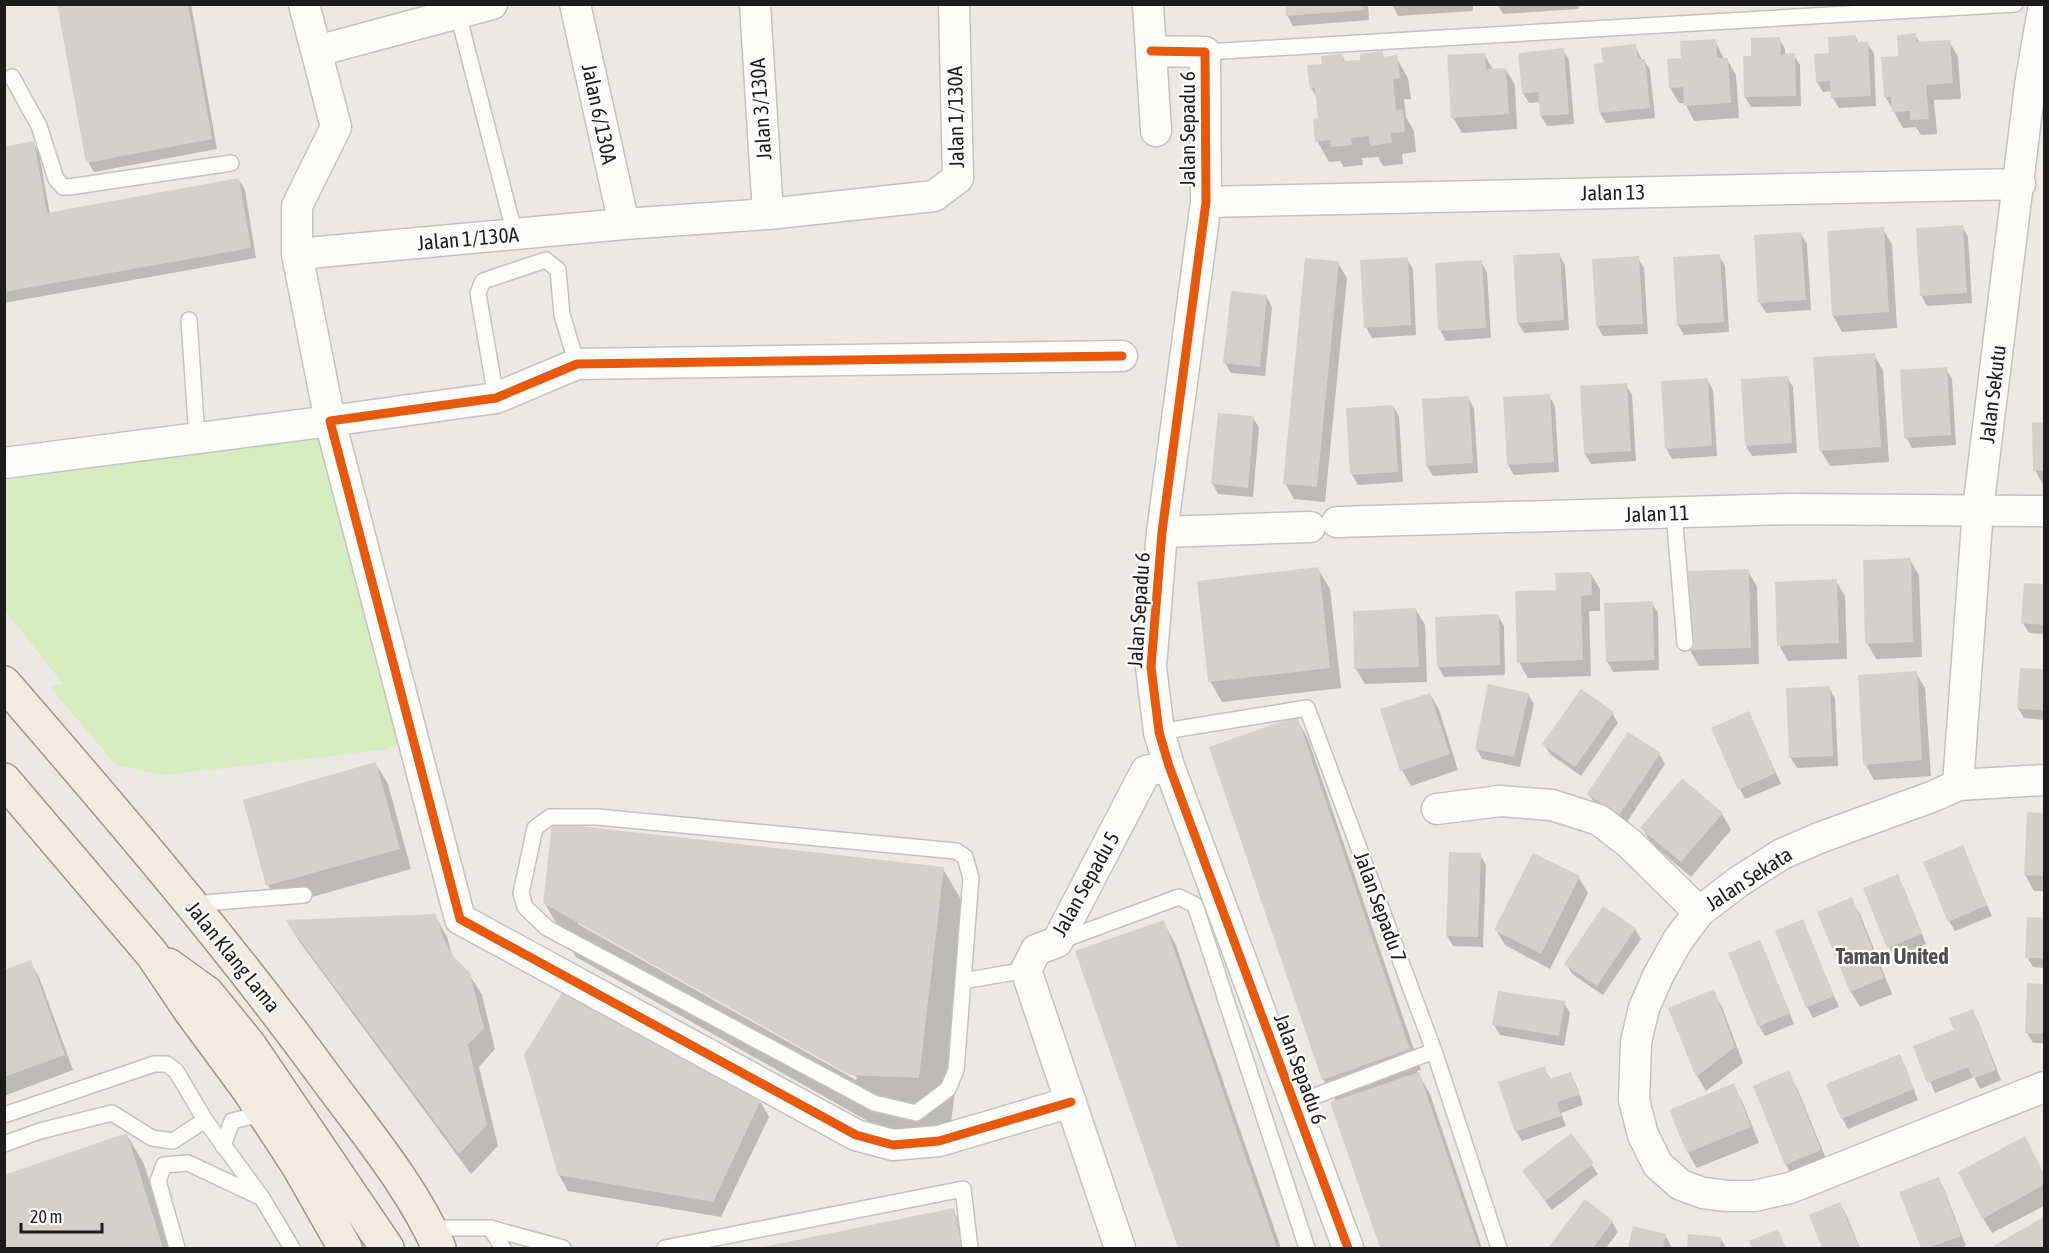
<svg xmlns="http://www.w3.org/2000/svg" width="2049" height="1253" font-family="'Asap Condensed',sans-serif">
<style>
.grass{fill:#d7ecbf}
.shadow{fill:#0003;fill-rule:evenodd}
.building{fill:#d4d1cc}
.lines{fill:none;stroke-linecap:round;stroke-linejoin:round}
.service-casing{stroke:#c4c2c0;stroke-width:18}
.minor-casing{stroke:#c4c2c0;stroke-width:33}
.primary-casing{stroke:#a19681;stroke-width:36}
.service{stroke:#fcfcfb;stroke-width:15}
.minor{stroke:#fcfcfb;stroke-width:30}
.primary{stroke:#f0ebe3;stroke-width:33}
.cycleway-casing{stroke:#fff;stroke-width:13}
.cycleway{stroke:#e8590c;stroke-width:9}
.labels{text-anchor:middle;stroke-width:4.5;stroke-linejoin:round;paint-order:stroke}
.street-label{font-size:21px;fill:#1c1c1c;stroke:#fff}
.neighbourhood-label{font-size:22px;font-weight:bold;fill:#4f4f4f;stroke:#fff}
</style>
<rect width="100%" height="100%" fill="#ece9e4"/>
<!-- grass -->
<path class="grass" d="M318,431L406,743L383,750L164,775L116,765L49,686L63,684L5,610L4,475Z"/>
<!-- shadow -->
<path class="shadow" d="M59,4H191L217,149L94,172L88,162Z
M1287,4H1368L1369,20L1293,26L1287,15Z
M1392,4H1473V11L1398,16Z
M1497,4H1578L1579,9L1503,14Z
M1604,4H1632L1605,6Z
M1915,35L1920,43L1949,41L1958,57L1961,99L1934,100L1937,134L1921,135L1916,127L1903,128L1885,96Z
M1855,36L1859,44H1868L1874,54L1876,106L1839,108L1833,98V91L1823,92L1817,82L1830,54Z
M1779,39L1785,49V55H1794L1800,65L1801,106L1751,107L1745,97L1752,57Z
M1715,40L1724,59H1727L1736,75L1739,118L1694,121L1685,103H1679L1670,88L1683,60Z
M1635,46L1642,60H1644L1650,70L1655,118L1606,123L1600,113L1604,64Z
M1563,50L1569,60L1574,124L1547,126L1541,116L1540,102L1529,103L1523,93Z
M1382,53L1385,58L1396,57L1408,78L1411,99H1404L1406,117L1414,131L1416,152L1402,154L1403,164L1383,166L1378,157L1362,158L1363,165L1344,167L1340,161L1329,162L1317,141L1320,120L1317,98L1311,88L1324,65L1342,55L1346,63L1362,61Z
M1484,54L1493,70H1506L1515,85L1517,129L1462,133L1453,118Z
M33,143L39,153L50,214L239,180L245,190L256,258L4,303V148Z
M1962,226L1968,237L1972,303L1927,306L1921,295Z
M1883,229L1892,245L1897,328L1842,332L1833,316L1828,233Z
M1801,234L1807,244L1811,310L1766,313L1760,303Z
M1559,254L1565,265L1569,330L1524,333L1518,323Z
M1719,256L1725,266L1729,332L1684,335L1678,325Z
M1638,258L1644,268L1648,334L1603,336L1597,326Z
M1407,259L1413,269L1416,335L1372,338L1366,327Z
M1481,262L1487,272L1491,338L1446,341L1440,330Z
M1338,263L1347,278L1325,502L1294,499L1285,483Z
M1266,296L1272,307L1265,376L1231,373L1225,363Z
M1874,355L1883,370L1889,462L1830,466L1821,451Z
M1946,369L1952,379L1956,445L1912,448L1906,437Z
M1787,377L1793,387L1797,453L1752,456L1746,446Z
M1707,379L1713,390L1717,456L1672,459L1666,448Z
M1626,385L1632,395L1636,461L1591,464L1585,454Z
M1549,396L1555,406L1559,472L1514,475L1508,465Z
M1468,398L1474,408L1478,473L1433,476L1427,466Z
M1393,406L1399,416L1403,482L1358,485L1352,475L1348,409Z
M1253,417L1259,428L1253,497L1218,494L1213,484Z
M2034,424H2044V486L2035,470Z
M1910,560L1919,575L1922,657L1876,659L1867,643Z
M1318,569L1330,589L1341,688L1222,702L1210,681Z
M1748,571L1757,587L1759,664L1699,666L1690,650L1688,573Z
M1591,574L1600,589V611H1589L1591,676L1528,678L1519,662L1557,591Z
M1836,581L1845,596L1847,659L1788,661L1779,645Z
M2025,584L2044,585V634L2029,633L2023,623Z
M1652,603L1658,613L1659,670L1613,672L1607,661Z
M1416,610L1425,625L1427,682L1365,684L1356,669Z
M1498,616L1504,626L1505,675L1444,677L1438,666Z
M2021,669L2044,671V720L2024,718L2018,708Z
M1916,673L1925,688L1931,776L1874,780L1865,764Z
M1829,688L1835,698L1838,766L1797,768L1791,758L1788,690Z
M1430,694L1439,710L1458,770L1411,786L1402,770Z
M1528,694L1534,704L1520,767L1482,759L1476,748Z
M1612,713L1618,723L1581,776L1550,754L1544,744Z
M1749,713L1781,784L1745,799L1740,789Z
M1296,718L1308,739L1421,1070L1417,1071L1430,1094L1482,1248H1382L1332,1102L1336,1101L1323,1079Z
M1659,754L1665,764L1625,825L1595,804L1589,794Z
M376,764L388,784L411,869L280,906L268,885Z
M2029,813L2044,814V891H2034L2025,875Z
M1722,814L1731,830L1691,877L1651,843L1642,828Z
M1962,847L1992,916L1955,931L1949,921Z
M1480,855L1486,865L1483,947L1453,946L1447,936Z
M943,869L975,923L950,1132L882,1129L576,957L544,902ZM578,920L857,1077L856,1080L578,924Z
M1579,878L1588,893L1550,969L1505,945L1496,930Z
M1903,886L1926,944L1895,957L1889,947Z
M1851,899L1860,914L1892,994L1860,1007L1851,992Z
M435,916L447,937L453,958L469,974L482,995L495,1049L479,1067L498,1146L471,1174L299,941L287,921Z
M2028,919H2044V968L2033,967L2027,957Z
M1802,921L1839,1007L1813,1018L1807,1007Z
M1163,922L1175,943L1281,1248H1179L1077,952Z
M1635,929L1641,939L1603,995L1572,974L1566,964Z
M1765,952L1794,1024L1765,1036L1759,1026Z
M30,962L39,977L73,1070L4,1096V971Z
M2028,985H2044V1043H2033L2027,1033Z
M1713,991L1722,1007L1743,1063L1706,1091L1697,1076L1670,1009Z
M564,993L760,1101L769,1117L721,1217L568,1191L559,1175Z
M1564,1003L1570,1013L1564,1046L1500,1035L1494,1025Z
M1972,1011L1978,1021L2001,1080L1980,1089L1974,1077L1935,1093L1915,1047L1955,1031Z
M1905,1066L1918,1100L1848,1129L1842,1118Z
M1544,1068L1551,1080L1570,1074L1576,1084L1583,1105L1561,1113L1566,1126L1522,1141L1516,1131Z
M1788,1072L1797,1088L1829,1166L1795,1180L1786,1165L1755,1087Z
M1733,1085L1742,1101L1759,1143L1697,1168L1688,1153L1671,1111Z
M127,1135L144,1164L170,1248H4V1176Z
M1570,1135L1598,1174L1552,1210L1530,1181Z
M2033,1153L2044,1175V1206L1992,1233L1983,1218Z
M1938,1179L1944,1189L1966,1246L1960,1248H1922L1901,1193Z
M1585,1201L1612,1222L1618,1232L1606,1248H1550Z
M1840,1204L1846,1214L1860,1248H1824L1811,1216Z
M953,1210L965,1230L969,1248H766Z
M2044,1219V1248H1996L1995,1246Z
M1634,1228L1665,1235L1671,1246V1248H1630Z
M1777,1231L1786,1248H1754L1751,1241Z
M1690,1235L1721,1239L1726,1248H1688Z"/>
<!-- building -->
<path class="building" d="M57,4H188L212,139L86,163Z
M1285,5H1363L1364,10L1286,16Z
M1916,33V42L1950,40L1953,83L1926,85L1929,119L1910,120V111L1892,112L1891,97H1884L1881,57L1898,56L1897,35Z
M1856,35V42H1868L1871,96L1831,98L1830,81L1816,82L1814,54L1829,53L1828,37Z
M1780,37L1781,54L1795,53L1796,96L1744,97L1743,56H1751V38Z
M1716,39L1717,58H1728L1731,103L1684,106L1683,87L1669,88L1667,59L1681,58L1680,41Z
M1636,44L1638,59H1645L1650,108L1599,113L1594,64L1603,63L1601,48Z
M1564,48L1569,114L1540,116L1538,92L1522,94L1518,53Z
M1383,51V57L1397,55L1400,78L1393,79L1396,110L1403,109L1405,132L1391,133L1392,143L1370,146L1369,136L1351,138L1352,145L1331,147L1330,140L1315,142L1313,119L1318,118L1315,88H1310L1307,65L1322,64L1321,56L1342,54L1344,61L1360,60V54Z
M1485,53L1486,69L1506,68L1509,114L1451,118L1447,55Z
M34,141L47,213L239,178L251,248L4,292V147Z
M1963,225L1967,293L1920,296L1916,228Z
M1884,227L1889,312L1832,316L1827,231Z
M1801,232L1806,300L1758,303L1754,235Z
M1560,253L1564,320L1517,323L1513,255Z
M1720,254L1724,322L1677,325L1673,257Z
M1639,256L1643,324L1596,326L1592,259Z
M1408,257L1411,325L1364,328L1360,260Z
M1305,258L1339,261L1317,487L1283,484Z
M1482,260L1486,328L1438,331L1435,263Z
M1231,291L1267,295L1260,367L1223,363Z
M1875,353L1881,447L1819,451L1813,357Z
M1947,367L1951,435L1904,438L1900,370Z
M1788,376L1792,443L1745,446L1741,379Z
M1708,378L1712,446L1665,449L1661,381Z
M1627,383L1631,451L1584,454L1580,386Z
M1550,394L1554,462L1507,465L1503,397Z
M1469,396L1473,463L1426,466L1422,399Z
M1394,405L1398,472L1350,475L1346,408Z
M1218,413L1254,416L1248,488L1211,484Z
M2044,422V470L2033,471L2032,423Z
M1911,558L1913,642L1865,644L1863,560Z
M1319,567L1330,668L1208,682L1197,581Z
M1749,569L1751,648L1689,650L1686,571Z
M1591,572L1592,595L1581,596L1583,660L1517,663L1515,591L1556,590L1555,573Z
M1837,579L1839,643L1777,646L1775,582Z
M2024,583L2044,584V625L2021,623Z
M1653,601L1654,660L1606,662L1604,603Z
M1416,608L1419,667L1354,669L1353,611Z
M1499,614L1500,665L1437,667L1435,617Z
M2020,668L2044,669V710L2017,709Z
M1917,671L1922,760L1863,765L1858,675Z
M1488,684L1529,693L1514,757L1475,749Z
M1830,686L1833,756L1789,758L1786,688Z
M1581,689L1614,712L1575,767L1542,744Z
M1430,693L1450,754L1400,771L1380,709Z
M1749,711L1776,773L1738,790L1711,728Z
M1297,716L1410,1049L1322,1080L1209,747Z
M1628,732L1661,753L1619,815L1587,794Z
M376,762L400,849L266,886L243,800Z
M1682,778L1723,813L1681,862L1640,828Z
M2027,812L2044,813V876L2024,875Z
M552,823L944,867L919,1078L850,1075L543,903Z
M1963,845L1987,905L1948,922L1923,862Z
M1449,852L1481,853L1478,937L1446,936Z
M1533,853L1580,876L1541,954L1494,930Z
M1898,874L1922,934L1887,948L1863,888Z
M1852,897L1884,978L1850,992L1817,912Z
M1603,906L1636,928L1597,986L1564,964Z
M436,914L443,938L454,957L470,973L484,1028L468,1045L487,1125L459,1154L285,920Z
M2027,917L2044,918V958H2025Z
M1803,919L1834,996L1806,1008L1775,931Z
M1164,920L1277,1248H1178L1075,951Z
M1760,940L1790,1013L1758,1027L1728,953Z
M31,960L65,1055L4,1077V970Z
M2027,983L2044,984V1034L2025,1033Z
M1714,989L1735,1047L1696,1077L1668,1008Z
M563,991L761,1100L713,1202L558,1175L524,1055Z
M1498,991L1565,1001L1559,1036L1492,1025Z
M1973,1009L1996,1070L1973,1079L1968,1067L1927,1083L1913,1046L1954,1030L1949,1018Z
M1900,1054L1914,1089L1841,1119L1826,1084Z
M1545,1066L1549,1079L1571,1072L1579,1095L1557,1102L1561,1116L1515,1132L1498,1082Z
M1789,1070L1821,1150L1785,1165L1753,1086Z
M1419,1072L1479,1248H1380L1330,1102Z
M1734,1083L1751,1127L1687,1153L1669,1110Z
M127,1133L163,1248H4V1175Z
M1571,1133L1594,1163L1545,1201L1522,1171Z
M2025,1136L2044,1174V1185L1982,1219L1958,1172Z
M1939,1177L1961,1236L1928,1248H1921L1899,1192Z
M1585,1199L1613,1221L1593,1248H1548Z
M1840,1202L1859,1248H1822L1809,1215Z
M954,1208L962,1248H763V1247Z
M2044,1217V1248H1994L1993,1246Z
M1633,1226L1666,1234L1663,1248H1628Z
M1778,1229L1786,1248H1752L1749,1241Z
M1688,1234L1722,1237L1720,1248H1687Z"/>
<g class="lines">
<defs>
<path id="service" d="M458,14L515,235
M1205,52L2015,4
M12,77L39,126L56,179L63,187H69L231,163
M189,320L197,438
M496,398L478,293L483,281L546,260L558,270L562,315L577,364
M1674,513L1685,643
M1159,732L1307,708L1434,1051L1499,1248
M550,817H597L956,851L965,857L971,878L956,1070L948,1089L916,1113L874,1103L547,928L525,907L521,893L535,828Z
M191,904L304,895
M1060,941L1179,897L1195,905L1307,1248
M963,981L1026,970
M1294,1104L1434,1051
M4,1115L154,1064H167L176,1071L205,1120L262,1198L292,1248
M4,1144L40,1131L112,1113L152,1138L173,1141L205,1120
M223,1146L232,1121L253,1116L263,1123
M430,1228H490L563,1248
M490,1228L503,1248
M177,1248L158,1181L164,1165L188,1163L260,1197
M665,1248L963,1189L970,1248"/>
<path id="minor" d="M575,4L624,224
M755,4L768,214
M1148,4L1156,131
M317,51L492,4
M1151,51L1205,52L1206,202L1162,532L1151,667L1159,732L1169,766L1348,1248
M1206,202L2020,184
M297,254L624,224L768,214L934,196L958,178L954,4
M4,463L330,421L297,254V206L336,127L304,4
M1337,522L1791,509L2044,511
M1162,532L1310,527
M2044,780L1958,785L1934,796L1819,838L1782,854L1738,882L1699,912L1678,940L1659,974L1644,1008L1636,1042L1634,1100L1643,1135L1658,1165L1681,1185L1703,1193L1728,1196H1754L1790,1188L2044,1087
M1958,785L1978,509L2030,85L2044,4
M1437,809L1500,801L1552,805L1599,820L1629,843L1699,912
M1071,1102L939,1141L893,1145L856,1135L460,919L330,421L496,398L577,364L1122,356
M1120,1248L1026,970L1036,950L1057,942L1146,771L1169,766"/>
<path id="primary" d="M4,683C115,811 226,941 326,1078C366,1132 412,1187 439,1248
M4,780L152,954L189,1009L248,1089L299,1167L345,1248
M168,965L207,993L250,1046L387,1248"/>
</defs>
<!-- service casing -->
<use href="#service" class="service-casing"/>
<!-- minor casing -->
<use href="#minor" class="minor-casing"/>
<!-- primary casing -->
<use href="#primary" class="primary-casing"/>
<!-- service -->
<use href="#service" class="service"/>
<!-- minor -->
<use href="#minor" class="minor"/>
<!-- primary -->
<use href="#primary" class="primary"/>
<defs>
<path id="cycleway" d="M1151,51L1205,52L1206,202L1162,532L1151,667L1159,732L1169,766L1348,1248
M1071,1102L939,1141L893,1145L856,1135L460,919L330,421L496,398L577,364L1122,356"/>
</defs>
<!-- cycleway casing -->
<use href="#cycleway" class="cycleway-casing"/>
<!-- cycleway -->
<use href="#cycleway" class="cycleway"/>
</g>
<g class="labels">
<!-- street labels -->
<g class="street-label">
<text transform="translate(761 109) rotate(-94)" y="7">Jalan 3/130A</text>
<text transform="translate(599 114) rotate(78)" y="7">Jalan 6/130A</text>
<text transform="translate(956 117) rotate(-91)" y="7">Jalan 1/130A</text>
<text transform="translate(1188 129) rotate(-90)" y="7">Jalan Sepadu 6</text>
<text transform="translate(1613 193) rotate(-1)" y="7">Jalan 13</text>
<text transform="translate(468 239) rotate(-5)" y="7">Jalan 1/130A</text>
<text transform="translate(1993 394) rotate(-83)" y="7">Jalan Sekutu</text>
<text transform="translate(1657 514) rotate(-2)" y="7">Jalan 11</text>
<text transform="translate(1139 610) rotate(-86)" y="7">Jalan Sepadu 6</text>
<text transform="translate(1749 879) rotate(-33)" y="7">Jalan Sekata</text>
<text transform="translate(1086 884) rotate(-61)" y="7">Jalan Sepadu 5</text>
<text transform="translate(1380 907) rotate(70)" y="7">Jalan Sepadu 7</text>
<text transform="translate(233 957) rotate(51)" y="7">Jalan Klang Lama</text>
<text transform="translate(1300 1069) rotate(70)" y="7">Jalan Sepadu 6</text>
</g>
<!-- neighbourhood labels -->
<g class="neighbourhood-label">
<text x="1892" y="964">Taman United</text>
</g>
</g>
<!-- border -->
<rect width="2049" height="1253" fill="none" stroke="#1c1c1c" stroke-width="12"/>
<!-- scale -->
<path d="M21 1223v9h81v-9" fill="none" stroke="#1c1c1c" stroke-width="3"/>
<text x="30" y="1223" font-size="18" fill="#1c1c1c" stroke="#ffffff" stroke-width="4.5" paint-order="stroke">20 m</text>
</svg>
